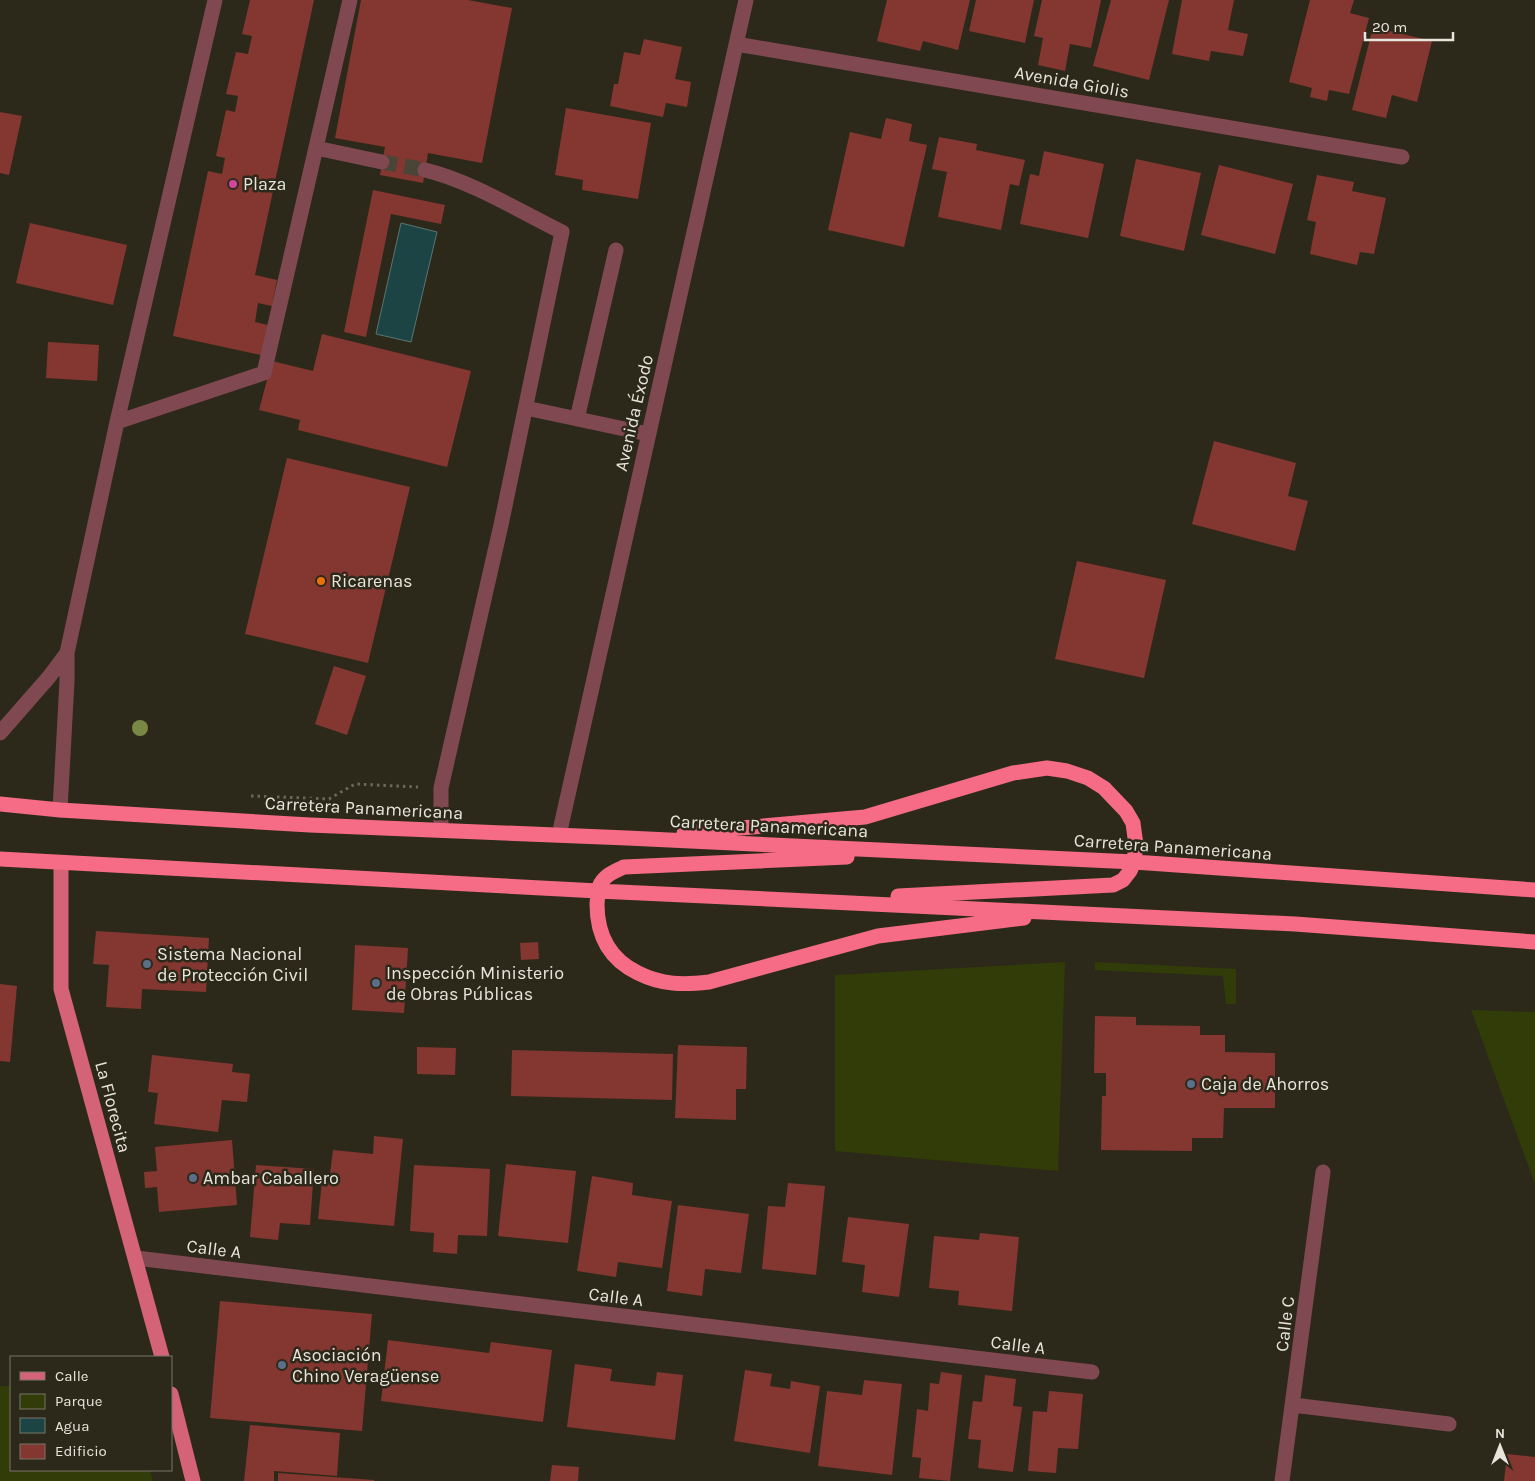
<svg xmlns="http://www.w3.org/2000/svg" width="1535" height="1481" font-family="Karla,sans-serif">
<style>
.green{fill:#313c08}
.water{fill:#1d4445;stroke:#5a7572}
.building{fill:#843631}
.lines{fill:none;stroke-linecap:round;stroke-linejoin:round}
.minor-tunnel{stroke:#494537;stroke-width:15;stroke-dasharray:15 8;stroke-linecap:butt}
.path{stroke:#6b685b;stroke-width:3;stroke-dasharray:2.5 4;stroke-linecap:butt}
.minor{stroke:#804951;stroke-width:15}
.major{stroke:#d46377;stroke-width:15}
.highway{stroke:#f66c86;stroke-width:15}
.tree{fill:#7a8845}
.hotel-dot{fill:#d1479c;stroke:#2d291a;stroke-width:2}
.food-dot{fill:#e8710a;stroke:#2d291a;stroke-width:2}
.service-dot{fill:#5c6f8a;stroke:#2d291a;stroke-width:2}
.labels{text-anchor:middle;stroke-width:5;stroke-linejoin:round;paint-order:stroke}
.street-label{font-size:18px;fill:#e8e6dc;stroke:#2d291a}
.poi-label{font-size:18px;fill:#e8e6dc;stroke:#2d291a;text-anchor:start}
</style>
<rect width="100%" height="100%" fill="#2d291a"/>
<!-- green -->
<path class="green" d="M1065,962L1058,1171L835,1151V975Z
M1095,962L1236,969V1004H1226L1223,976L1095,970Z
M1471,1010L1535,1012V1184Z
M0,1386H11V1470H150L153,1481H0Z"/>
<!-- water -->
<path class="water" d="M401,223L437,232L411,342L376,334Z"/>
<!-- building -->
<path class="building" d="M250,0H314L255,275L277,280L272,306L258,303L255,322L268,325L261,355L173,336L208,171L222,174L225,158L216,156L226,110L235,112L238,96L226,94L236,52L248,54L252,36L242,34Z
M361,0H468L512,8L482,163L428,153L423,183L380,175L385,147L335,138Z
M887,0H970L958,50L923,41L920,51L877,41Z
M976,0H1034L1025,43L969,31Z
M1042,0H1101L1091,48L1070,44L1065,71L1038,65L1043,38L1034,36Z
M1111,0H1169L1149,80L1093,66Z
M1182,0H1234L1228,30L1248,34L1243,56L1211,51L1209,61L1172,54Z
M1310,0H1354L1350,13L1369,18L1349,94L1329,90L1327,101L1310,97L1312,88L1289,82Z
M1373,27L1432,41L1417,102L1392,95L1386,118L1352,110Z
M644,39L682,47L675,79L691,82L687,107L666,103L663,117L610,106L614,84H618L624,52L640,55Z
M566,108L651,123L638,199L582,190L583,180L555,175Z
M0,112L22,116L9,175L0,173Z
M886,118L912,124L909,141L927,145L904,247L828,230L850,132L881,139Z
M939,137L977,144L976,150L1025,160L1019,186L1010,184L1001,230L938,217L947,172L932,169Z
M1044,151L1104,164L1088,238L1020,224L1030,174L1039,176Z
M1136,159L1201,173L1184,251L1120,236Z
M1219,165L1293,184L1275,254L1201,235Z
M1317,175L1354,182L1352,191L1386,198L1374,254L1360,252L1357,265L1310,254L1316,222L1307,220Z
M373,190L445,205L441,224L391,214L366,337L344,332Z
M30,223L127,245L113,305L16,283Z
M322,334L471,371L447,467L298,430L300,420L259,410L272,361L313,371Z
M48,342L99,345L97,381L46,378Z
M1214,441L1296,463L1288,496L1308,501L1295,551L1192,524Z
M287,458L410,487L368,663L245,634Z
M1077,561L1166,580L1144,678L1055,659Z
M334,666L366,676L347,735L315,724Z
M96,931L209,938L206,992L142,989L141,1009L106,1007L109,965L93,964Z
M538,942L539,959L521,960L520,943Z
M355,945L408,948L404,1013L352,1010Z
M0,984L17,986L10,1062L0,1061Z
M1095,1016L1136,1017V1025L1200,1026V1035H1225V1052L1275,1053V1108H1224L1223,1138H1192V1151L1101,1150L1102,1096H1106V1073H1094Z
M678,1045L747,1047L746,1089H736V1120L675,1118Z
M417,1047L456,1048L455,1075L417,1074Z
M512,1050L673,1054L672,1100L511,1096Z
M152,1055L233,1064L232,1072L250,1074L247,1102L222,1100L218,1132L154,1124L158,1093L148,1092Z
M374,1136L403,1139L394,1226L318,1219L322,1181L329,1182L333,1150L373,1154Z
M232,1140L237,1205L159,1212L157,1187L145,1188L144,1172L157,1171L155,1147Z
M506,1164L576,1171L568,1243L498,1236Z
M256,1165L314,1169L310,1225L280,1223L278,1240L250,1237Z
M414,1165L490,1169L487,1236L458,1235L457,1254L433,1252L434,1233L410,1231Z
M592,1176L633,1183L632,1195L672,1201L662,1268L618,1262L616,1277L577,1271Z
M788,1183L825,1186L816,1275L762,1269L768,1206L785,1207Z
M678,1205L749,1214L741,1273L705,1269L702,1296L667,1291Z
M848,1217L909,1224L899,1297L862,1292L865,1265L842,1262Z
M980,1233L1019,1237L1012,1311L958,1305L959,1291L929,1288L934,1236L979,1240Z
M220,1301L372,1314L362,1431L210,1418Z
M388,1340L489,1353L491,1342L552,1350L543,1422L381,1401Z
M575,1364L612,1369L610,1381L655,1386L657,1372L683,1375L675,1440L567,1427Z
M745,1370L772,1374L770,1386L790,1389L791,1381L820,1386L810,1453L734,1441Z
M941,1372L962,1375L950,1481L919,1478L921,1458L912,1457L917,1409L928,1411L930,1383L939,1384Z
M985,1375L1016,1379L1013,1406L1022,1407L1013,1472L978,1468L981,1440L968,1439L973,1401L982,1402Z
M864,1380L902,1384L892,1475L818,1466L827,1391L862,1395Z
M1049,1391L1083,1394L1078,1449L1058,1448L1056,1473L1028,1471L1033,1411L1047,1412Z
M250,1425L340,1433L337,1476L274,1471V1481H244Z
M1507,1454L1535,1457V1481H1504Z
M552,1465L579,1467L578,1481H550Z
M278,1473L374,1480V1481H278Z"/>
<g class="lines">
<!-- minor-tunnel -->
<path class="minor-tunnel" d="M382,162L425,170"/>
<!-- path -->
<path class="path" d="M251,796L329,799L355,784L418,787"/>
<!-- minor -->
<path class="minor" d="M736,44L1402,157
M316,148L382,162
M425,170C471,181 519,211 562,232L501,525L441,788V830
M526,408L648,434
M577,419L616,250
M117,422L264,373L350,0
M0,733L49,677L67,653
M60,810L67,681V653L117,422L215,0
M559,835L746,0
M136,1258L1092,1372
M1293,1405L1449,1424
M1282,1481L1323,1172"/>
<!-- major -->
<path class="major" d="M61,863V989L162,1357
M171,1394L193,1481"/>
<!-- highway -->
<path class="highway" d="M0,804L60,810L310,825L627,838L1134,862L1535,890
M684,833L865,817L1013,773L1047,768L1067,771L1088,778L1104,788L1126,811L1133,823L1136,845L1134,862L1130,871L1123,880L1113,885L898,896
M847,857L624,867C617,870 609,873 604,879C597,886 598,895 597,904C597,935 609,959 638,973C662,985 683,985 709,982L878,936L1024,918
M0,859L598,891L1295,924L1535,942"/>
</g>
<!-- trees -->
<circle class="tree" cx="140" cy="728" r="8"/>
<!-- markers -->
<circle class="hotel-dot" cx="233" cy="184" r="5"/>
<circle class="food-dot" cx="321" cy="581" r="5"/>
<g class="service-dot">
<circle cx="147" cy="964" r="5"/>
<circle cx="376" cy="983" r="5"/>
<circle cx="1191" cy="1084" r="5"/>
<circle cx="193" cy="1178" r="5"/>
<circle cx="282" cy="1365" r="5"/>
</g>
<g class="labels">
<!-- street labels -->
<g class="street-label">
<text transform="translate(1072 82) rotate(10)" y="6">Avenida Giolis</text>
<text transform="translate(634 413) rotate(-77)" y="6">Avenida Éxodo</text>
<text transform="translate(364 808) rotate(3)" y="6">Carretera Panamericana</text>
<text transform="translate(769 826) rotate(3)" y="6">Carretera Panamericana</text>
<text transform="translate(1173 847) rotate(4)" y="6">Carretera Panamericana</text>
<text transform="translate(113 1107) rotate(75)" y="6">La Florecita</text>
<text transform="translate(214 1249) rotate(7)" y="6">Calle A</text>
<text transform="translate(616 1297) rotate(7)" y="6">Calle A</text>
<text transform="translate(1285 1324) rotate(-83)" y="6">Calle C</text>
<text transform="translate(1018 1345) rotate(7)" y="6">Calle A</text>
</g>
<!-- poi labels -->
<g class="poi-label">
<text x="243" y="190">Plaza</text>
<text x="331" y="587">Ricarenas</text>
<text x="157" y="960">Sistema Nacional<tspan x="157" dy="21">de Protección Civil</tspan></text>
<text x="386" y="979">Inspección Ministerio<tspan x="386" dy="21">de Obras Públicas</tspan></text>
<text x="1201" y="1090">Caja de Ahorros</text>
<text x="203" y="1184">Ambar Caballero</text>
<text x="292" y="1361">Asociación<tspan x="292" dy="21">Chino Veragüense</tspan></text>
</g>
</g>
<!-- legend -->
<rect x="10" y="1356" width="162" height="115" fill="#2d291a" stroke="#787568"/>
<rect x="20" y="1372" width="25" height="8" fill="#d46377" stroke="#787568"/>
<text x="55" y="1381" font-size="15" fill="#e8e6dc">Calle</text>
<rect x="20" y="1394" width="25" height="15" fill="#313c08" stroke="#787568"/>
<text x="55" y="1406" font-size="15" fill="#e8e6dc">Parque</text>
<rect x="20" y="1418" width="25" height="15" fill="#1d4445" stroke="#787568"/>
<text x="55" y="1431" font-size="15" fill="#e8e6dc">Agua</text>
<rect x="20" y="1444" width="25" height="15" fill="#843631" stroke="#787568"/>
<text x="55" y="1456" font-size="15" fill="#e8e6dc">Edificio</text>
<!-- north arrow -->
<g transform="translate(1500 1446)" stroke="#2d291a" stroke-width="4" paint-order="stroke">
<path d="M0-4L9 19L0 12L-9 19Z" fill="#e8e6dc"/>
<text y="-8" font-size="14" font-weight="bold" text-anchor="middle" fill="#e8e6dc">N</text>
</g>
<!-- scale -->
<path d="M1365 32v8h88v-8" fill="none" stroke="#e8e6dc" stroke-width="2.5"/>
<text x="1372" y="32" font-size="15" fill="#e8e6dc" stroke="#2d291a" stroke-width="4" paint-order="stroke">20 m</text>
</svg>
